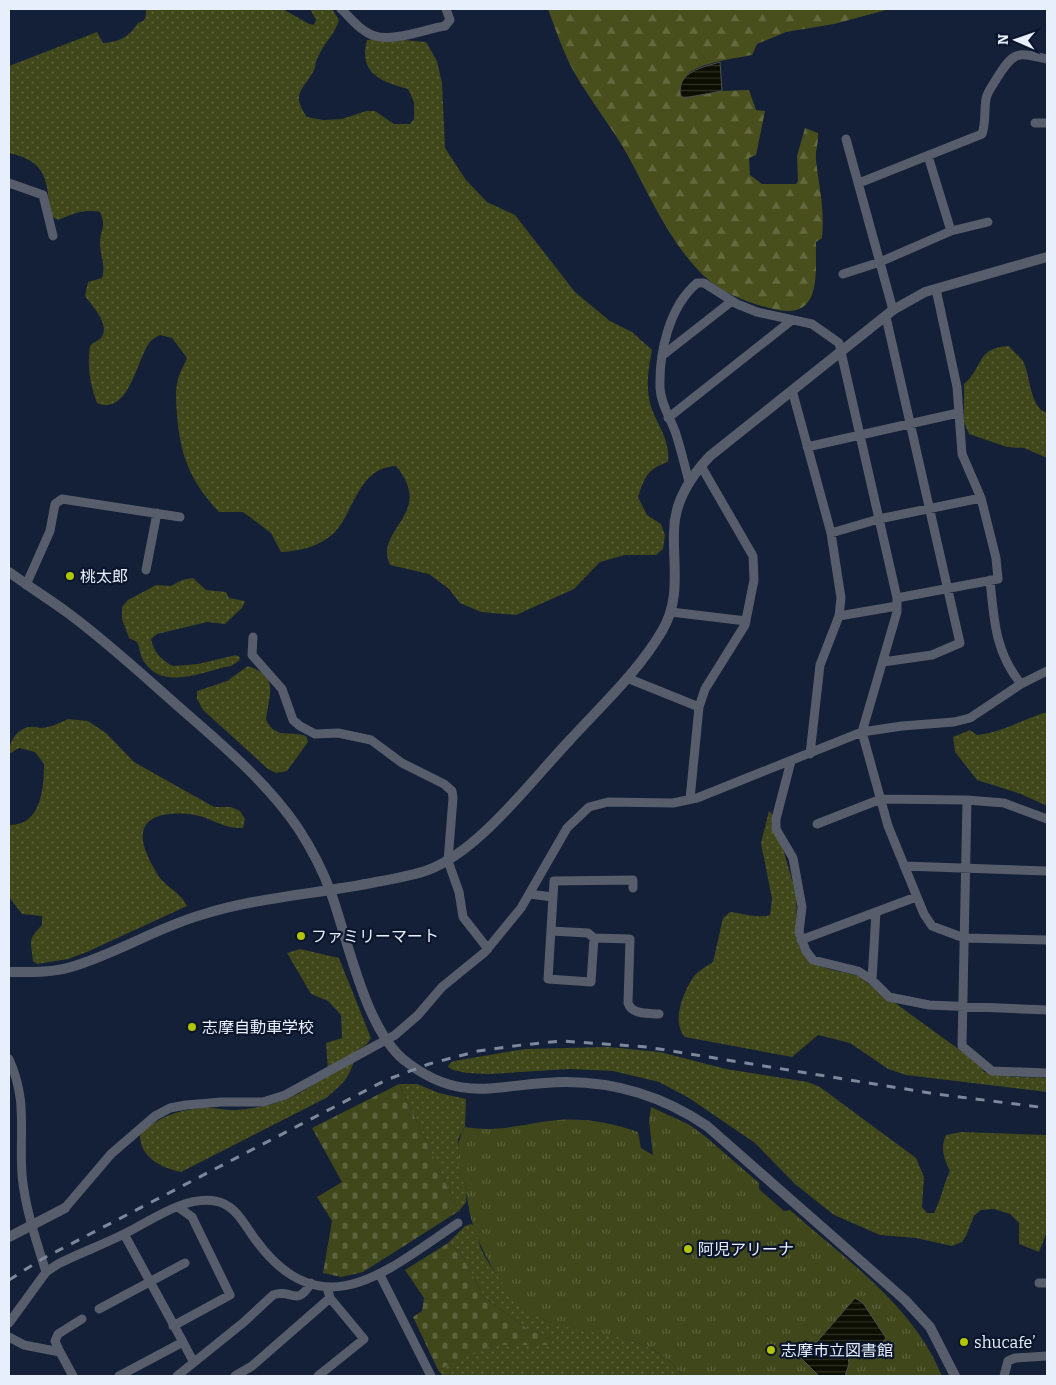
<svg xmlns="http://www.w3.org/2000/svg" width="1056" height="1385" font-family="Bitter,'Noto Sans JP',serif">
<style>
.grass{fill:url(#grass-dots)}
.forest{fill:url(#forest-firs)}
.cemetery{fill:url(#cemetery-stones)}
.park{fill:url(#park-tufts)}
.water{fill:url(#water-rules);stroke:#4d524c}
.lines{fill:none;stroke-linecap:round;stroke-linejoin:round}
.minor{stroke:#575d6a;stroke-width:9}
.tertiary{stroke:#575d6a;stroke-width:10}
.rail{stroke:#7f889b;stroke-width:3;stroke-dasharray:9 9;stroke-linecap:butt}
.poi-dot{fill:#b1c500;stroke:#0b162d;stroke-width:2}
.labels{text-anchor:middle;stroke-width:4.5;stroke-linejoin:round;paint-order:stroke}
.poi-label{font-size:16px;fill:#e8effc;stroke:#0b162d;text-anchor:start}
</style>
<defs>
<pattern id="grass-dots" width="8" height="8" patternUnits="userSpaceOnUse" patternTransform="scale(1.25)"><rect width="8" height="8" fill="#40471a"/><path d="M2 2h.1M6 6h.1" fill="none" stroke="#5c623c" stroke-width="1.8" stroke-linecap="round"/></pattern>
<pattern id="forest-firs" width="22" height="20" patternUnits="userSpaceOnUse" patternTransform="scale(1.25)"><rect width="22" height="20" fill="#484f1c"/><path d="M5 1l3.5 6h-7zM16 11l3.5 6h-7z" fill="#62693e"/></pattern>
<pattern id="cemetery-stones" width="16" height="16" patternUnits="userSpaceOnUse" patternTransform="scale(1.25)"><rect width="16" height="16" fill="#40471a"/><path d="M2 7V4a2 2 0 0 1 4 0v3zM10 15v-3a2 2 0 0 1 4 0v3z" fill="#5c623c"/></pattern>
<pattern id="park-tufts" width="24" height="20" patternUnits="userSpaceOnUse" patternTransform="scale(1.25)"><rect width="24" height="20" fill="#40471a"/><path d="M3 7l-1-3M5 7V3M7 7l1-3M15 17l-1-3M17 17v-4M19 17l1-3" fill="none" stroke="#5c623c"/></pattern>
<pattern id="water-rules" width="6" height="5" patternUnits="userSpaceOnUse" patternTransform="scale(1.25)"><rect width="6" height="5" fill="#0b0e00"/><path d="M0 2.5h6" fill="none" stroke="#2f3126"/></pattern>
</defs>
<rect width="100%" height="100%" fill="#141f38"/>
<!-- grass -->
<path class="grass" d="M146,9H283L309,24L314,25L316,20L310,9H332L339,20C335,34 324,43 318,57C315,61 316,68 313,72C302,91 291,94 307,117L323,120L342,119L366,111H375L394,124H410L414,119V102L408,89C381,82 358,73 367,40L380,38L426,42L437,61L442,83L445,148L466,180L487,202L515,215L575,292L610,321L632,332L652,350C649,365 646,382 649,398C653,422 671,436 668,462C647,469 645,477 638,497L647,515L661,524L665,535L663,549L656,555H625L600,562L574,589L516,615L481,612L460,603L449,589L429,574L390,565C373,529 436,514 396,466C361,468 356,503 339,527C326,545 302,551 281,552L271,533L243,512H219C190,481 180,455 177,414C176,403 175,390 178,379C180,372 184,365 187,358L172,338L160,335C157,337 152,339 150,342C137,358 129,417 97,403C90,384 87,367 90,346C93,342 96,342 100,339C112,326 93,307 85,296L88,282L102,278C106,265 100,256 100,243C100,229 107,228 100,212C82,209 74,214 58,220L51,216C46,181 49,162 9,153V66L97,32L103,43C119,42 129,37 138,23C146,21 146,17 146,9Z
M1009,346C1013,351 1019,356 1023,361C1031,376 1029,407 1047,413V458L1024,448L1007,447L969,434L964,422V384C985,366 975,348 1009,346Z
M193,578L206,590L226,592L229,598L245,601L242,608L225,624L207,622L157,634L151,639C154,652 161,660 173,666L198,664L236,655L240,657L239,661L231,666C203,671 165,691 145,663C139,656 141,649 137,642L129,638L122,619V607L128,600L156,585L171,586L182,580Z
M248,666C280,677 269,693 266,720C277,740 288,730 306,736L308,742L287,771L276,773L268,769L203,710L197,699V691L227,681Z
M1047,712V806L1021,794L977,780L955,752L953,737L970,730L977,735C1002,732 1024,719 1047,712Z
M68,719L88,721L106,733L134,762L214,807H231L240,811L245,819L243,828C227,829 217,822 203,817C187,812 146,809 143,833C141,846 150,861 156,872C164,887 180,891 187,906L87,952L68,959L37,964L33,961C31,940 27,941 42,925V916L22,914L9,897V825C41,826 44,788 44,764L35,752L19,748L9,754C9,742 17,728 30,727C34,726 38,728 42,728C51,727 60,723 68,719Z
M769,811L773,815L771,824L782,845L796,894L797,926L811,962C825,970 843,971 858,976L979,1064L984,1072L1014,1077L1047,1078V1092L906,1075L888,1069L850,1043L818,1035L792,1057L685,1037C671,1022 683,992 694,976C698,971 707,966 713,962L723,918L730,912C743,913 758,919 770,915L772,899L761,843Z
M300,949L339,958L371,1038L367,1044L357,1051C350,1076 347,1081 326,1098L181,1172C162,1168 140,1158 140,1135C154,1118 181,1109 203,1108C214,1107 226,1111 237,1110C268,1108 308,1095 328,1071L326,1043L342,1038L341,1015L328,1001L311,994L287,953Z
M608,1047L660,1052L726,1069L808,1082L820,1087L916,1158L924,1177L922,1207L927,1213H934C941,1200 943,1185 950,1171C944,1159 940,1148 946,1135L961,1132L1047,1135V1232L1039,1252L1019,1244V1223L1010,1214L994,1209L981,1210L974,1216L966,1236L962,1242L952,1246L916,1238L880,1235L834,1215L795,1184L755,1143L689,1098L659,1082L613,1071L570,1069L489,1074L467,1073L453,1070L448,1067L450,1063L454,1061L525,1049Z
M399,1084H417L439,1093L466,1099L465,1127L458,1139L462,1177L467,1191L466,1202L459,1211Z
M471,1224C478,1228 478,1243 482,1251C491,1271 521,1303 539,1317C547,1323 558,1324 568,1326C612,1338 653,1336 683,1376H443L438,1370L471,1353L493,1345H552L547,1335L530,1331L484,1297L460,1252L448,1243L465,1226Z"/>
<!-- forest -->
<path class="forest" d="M548,9H890L834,24L786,32L757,44L752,55C736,58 699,63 688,74C683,79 682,85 680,92L684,98L722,91L749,90L756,110L765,111L756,155L749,158L750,175L762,184H796L798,181L797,156L805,128L818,133C819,143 815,150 816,160C819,187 825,210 822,238L816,242C815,270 823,319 778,310C753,305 723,294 704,276C669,242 650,196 627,154C611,126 590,100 574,72C563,52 556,30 548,9Z"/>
<!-- cemetery -->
<path class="cemetery" d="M399,1084L459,1211L363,1272L341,1277L323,1273L332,1221L317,1197L342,1182L312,1128Z
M448,1243L460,1252L484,1297L530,1331L548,1335L553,1345H493L438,1370L413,1317L422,1311L424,1298L405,1270Z"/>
<!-- park -->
<path class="park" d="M651,1107L690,1125L706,1137L759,1183V1189L784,1211L790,1210C846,1260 913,1305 942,1376H683C649,1330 598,1339 549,1322C524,1313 505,1289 492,1267C479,1245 468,1218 467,1193C467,1188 464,1183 462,1178C457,1159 455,1145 465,1127C501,1133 524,1123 558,1120C586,1118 612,1123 638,1132L641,1148L653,1155L649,1121Z"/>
<!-- water -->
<path class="water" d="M720,62L722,91L684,98L681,96C675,72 704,67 720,62Z
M855,1298L863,1303L886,1338L872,1356L848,1355L849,1364L845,1376H819L802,1359Z"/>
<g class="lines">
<!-- minor -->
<path class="minor" d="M341,9C351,18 361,32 375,36C393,42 426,29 445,26L450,20L446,9
M1035,123H1047
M846,139L893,310
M9,183L43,195L53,236
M859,183L982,134C986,123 984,111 986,99C987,92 993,85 997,78C1014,51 1017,52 1047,59
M951,231L988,222
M843,274L880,262L951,231L928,156
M663,355L732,301
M792,390L831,533L841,598L839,616L820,665L810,754
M668,418L792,320
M807,447L958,413
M689,482C685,466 681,450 676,434C671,419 661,405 660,388C659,352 669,307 697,283H704L737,304L757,312L812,324L839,343L897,598V612L862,732L888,826L924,914L932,926L964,938L1047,940
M831,533L879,519L981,498
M146,570L157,513
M990,580C994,620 995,652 1021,684
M26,585L50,531L55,504L62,499L180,517
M897,598L998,579L996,558L981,498L962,454L957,387L936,289
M671,612L746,621
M839,616L897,606
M253,637L252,655L282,689L293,720L300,726L315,734L338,733L371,740L402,763L444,784L452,791L453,798L448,861L459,892L463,917L488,949
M883,662L932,655L960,643L886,317
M627,678L699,707
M791,761L776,819V829L793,858L802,907L799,932L806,951L813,960L858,971L872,980L889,997L929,1005L1047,1010
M690,799L699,707L705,689L745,625L754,580L753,556L701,466
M967,800L962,1046L992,1071L1047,1073
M817,824L881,799L967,800L1004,803L1047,819
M904,866L1047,871
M529,894L553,897L548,979L591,982L594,938L588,933L551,931
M553,897L554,881L633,880V888
M594,938L630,939L628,1003C632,1015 648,1013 659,1014
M801,940L916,897
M872,980L876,912
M9,1059C28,1101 19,1131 22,1175C25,1208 36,1240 46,1272
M65,1208L111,1154L155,1116L170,1108L186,1105L221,1102H263L285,1095L395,1035L418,1015L442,987L485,952L521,908L567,828L589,807L608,802L673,803L697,798L862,732L902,726L954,722L970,718L1021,684L1047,671
M124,1234L183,1342
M380,1275L431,1376
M1039,1283H1047
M99,1309L185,1263
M9,1323L46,1272L58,1264C80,1253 102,1245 124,1234C151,1221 183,1196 215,1201C235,1204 244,1224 255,1239C322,1332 389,1269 458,1223
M173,1326L230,1295L192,1217L178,1207
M9,1337L24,1345L60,1352L73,1376
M60,1352L55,1341L58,1334L82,1319
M119,1376L183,1342L193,1361
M177,1376L244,1322L273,1295C292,1288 296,1308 311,1283
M235,1376L252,1366L330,1298
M318,1376L364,1339L330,1298L327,1287
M1004,1376L1008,1361L1015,1358L1047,1356"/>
<!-- tertiary -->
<path class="tertiary" d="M9,572C28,586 49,599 68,613C110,644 148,680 187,714C226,748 268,784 298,828C311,848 323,871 331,893C348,940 365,1028 404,1060C463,1107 501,1082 566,1082C617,1082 664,1097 707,1126L905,1300L930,1327L955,1376
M9,972C29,972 51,973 71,967C116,954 156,928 201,915C257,897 318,894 376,882C393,879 411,876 428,870C479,851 531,781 569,741C601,706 638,672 662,631C681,599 673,568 674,532C674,503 691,476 710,456L893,310L925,292L1047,257
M9,1237L65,1208"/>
<!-- rail -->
<path class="rail" d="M9,1280L42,1259L386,1080L429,1064L478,1051L522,1045L561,1041L647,1047L936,1094L1047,1108"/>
</g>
<!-- markers -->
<g class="poi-dot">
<circle cx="70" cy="576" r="5"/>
<circle cx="301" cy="936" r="5"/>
<circle cx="192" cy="1027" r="5"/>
<circle cx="688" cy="1249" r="5"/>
<circle cx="964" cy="1342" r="5"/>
<circle cx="771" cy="1350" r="5"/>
</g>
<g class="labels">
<!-- poi labels -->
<g class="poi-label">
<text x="80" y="582">桃太郎</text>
<text x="311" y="942">ファミリーマート</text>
<text x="202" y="1033">志摩自動車学校</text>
<text x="698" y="1255">阿児アリーナ</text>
<text x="974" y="1348">shucafe’</text>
<text x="781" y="1356">志摩市立図書館</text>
</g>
</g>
<!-- border -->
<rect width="1056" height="1385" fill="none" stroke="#e8effc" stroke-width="20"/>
<!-- north arrow -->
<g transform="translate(1016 40) rotate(272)" stroke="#0b162d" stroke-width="4" paint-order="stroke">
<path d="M0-4L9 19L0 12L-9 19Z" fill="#e8effc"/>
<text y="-8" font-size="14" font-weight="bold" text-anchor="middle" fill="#e8effc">N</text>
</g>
</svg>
